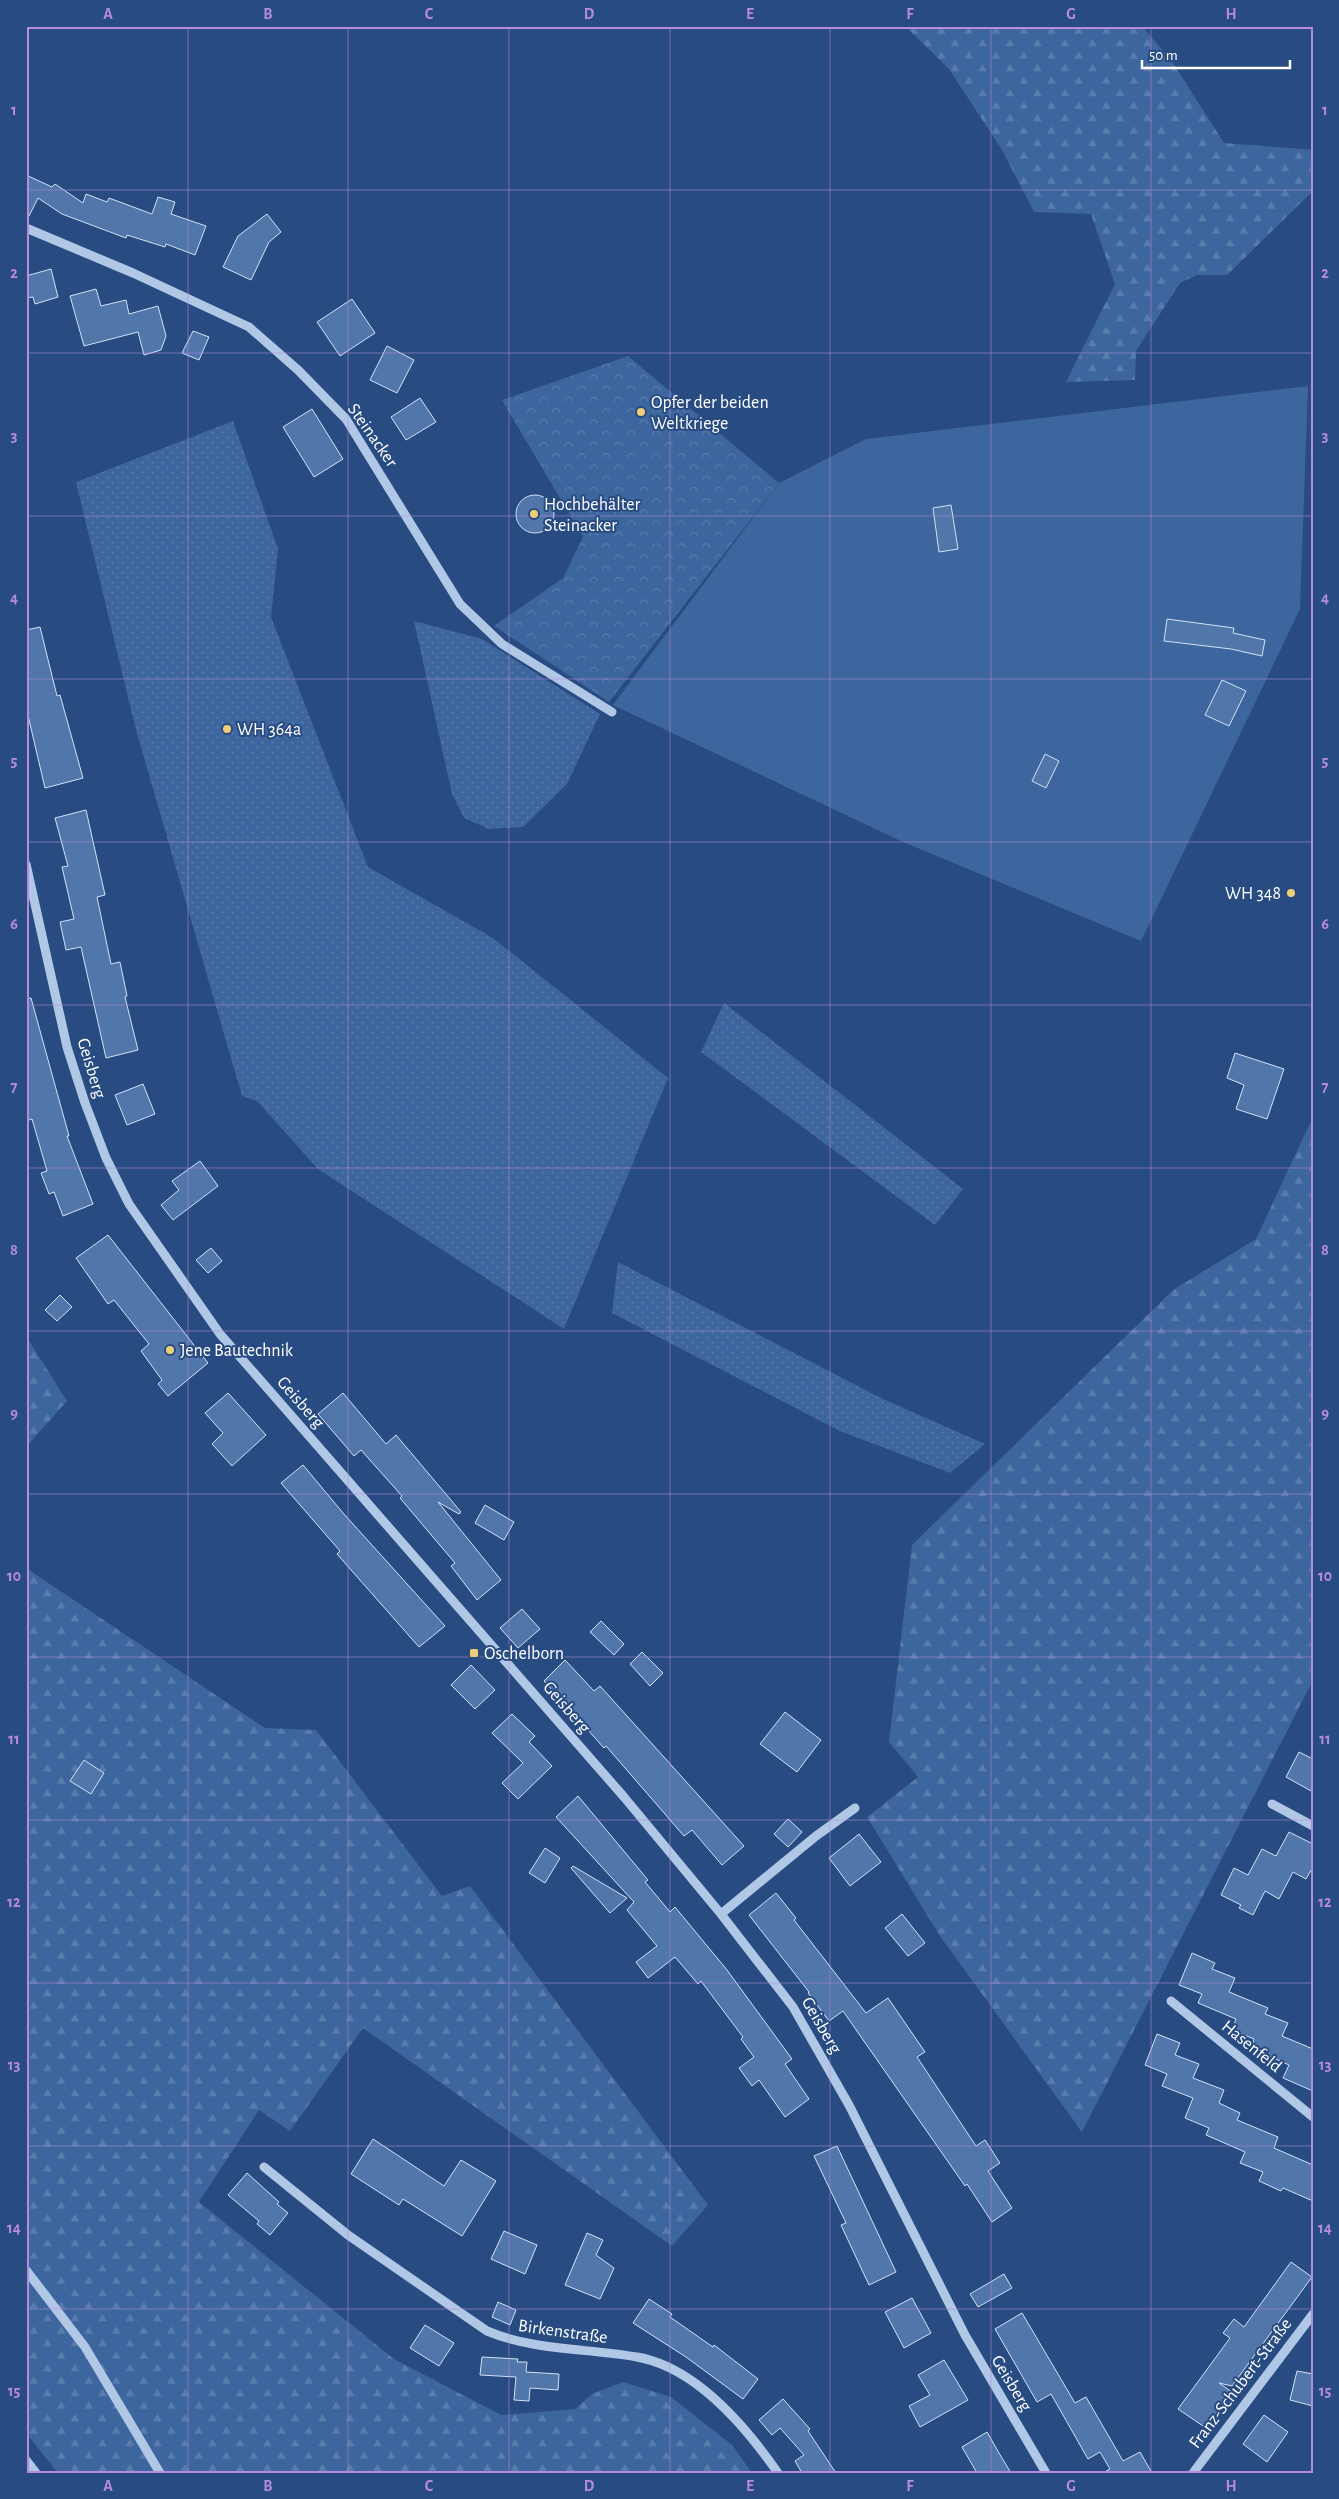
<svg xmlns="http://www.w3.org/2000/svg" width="1339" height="2499" font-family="'Alegreya Sans',sans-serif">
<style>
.grass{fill:url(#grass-dots)}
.forest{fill:url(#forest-firs)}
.park{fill:url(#park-crowns)}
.garden{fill:#3d659e}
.building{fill:#5176aa;stroke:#d3e2f5}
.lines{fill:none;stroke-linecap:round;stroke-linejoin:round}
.minor{stroke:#b0c7e6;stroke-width:9}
.grid{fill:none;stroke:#b68bdc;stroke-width:1;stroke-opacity:0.55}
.poi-dot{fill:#eecf77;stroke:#284c81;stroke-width:2}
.labels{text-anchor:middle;stroke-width:4;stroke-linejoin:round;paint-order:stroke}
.poi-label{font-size:18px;fill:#fff;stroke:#284c81;text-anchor:start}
.street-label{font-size:18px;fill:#fff;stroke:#284c81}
.neatline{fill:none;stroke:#b68bdc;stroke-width:2}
.grid-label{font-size:16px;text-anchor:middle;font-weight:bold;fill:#b68bdc}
</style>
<defs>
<pattern id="grass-dots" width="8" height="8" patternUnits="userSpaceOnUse" patternTransform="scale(1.25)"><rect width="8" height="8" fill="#3d659e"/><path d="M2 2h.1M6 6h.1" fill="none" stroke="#5a7cad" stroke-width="1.8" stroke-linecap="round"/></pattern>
<pattern id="forest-firs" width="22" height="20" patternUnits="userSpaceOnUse" patternTransform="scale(1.25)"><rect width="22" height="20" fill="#3d659e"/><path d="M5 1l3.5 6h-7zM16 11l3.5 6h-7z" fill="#5a7cad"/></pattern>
<pattern id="park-crowns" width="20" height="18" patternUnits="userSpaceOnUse" patternTransform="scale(1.25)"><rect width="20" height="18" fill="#3d659e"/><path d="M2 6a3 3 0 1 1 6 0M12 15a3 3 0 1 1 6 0" fill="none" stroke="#5a7cad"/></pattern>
</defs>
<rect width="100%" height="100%" fill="#284c81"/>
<!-- grass -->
<path class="grass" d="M233,421L278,549L271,617L368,867L493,938L668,1078L564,1329L318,1169L257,1101L242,1096L136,730L76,482Z
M414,621L482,639L600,714L567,784L523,827L489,829L464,818L452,794Z
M724,1003L963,1189L935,1225L701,1052Z
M618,1262L883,1399L985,1444L950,1473L840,1431L612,1313Z"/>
<!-- forest -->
<path class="forest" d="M905,26H1142L1173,63L1224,143L1313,150V191L1227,275H1197L1180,283L1136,351L1135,380L1066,382L1115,284L1091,214L1034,212L1002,150L949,69Z
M1313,1117V1680L1082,2132L940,1936L867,1817L918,1777L889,1742L912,1545L1173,1290L1256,1239Z
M26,1336L67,1401L26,1447Z
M26,1568L265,1728L316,1730L442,1896L470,1886L708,2205L672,2246L363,2028L290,2131L259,2110L199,2202L394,2359L501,2415L575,2409L592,2394L623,2382L671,2397L732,2445L752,2473H58L26,2433Z"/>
<!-- park -->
<path class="park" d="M628,356L779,483L609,702L494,626L563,578L583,537L502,400Z"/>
<!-- garden -->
<path class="garden" d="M1308,386L1300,609L1141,941L903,842L613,705L779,483L866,439Z"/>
<!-- building -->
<path class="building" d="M26,175L52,187L55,184L83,203L86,194L107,202L109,198L152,214L158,197L175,202L171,214L206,226L195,255L166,244L165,247L127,235L126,238L62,214L38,198L26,222Z
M267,214L281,232L269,242L251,280L223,267L238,236Z
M51,269L58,297L35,304L33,297L26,298V276Z
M96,289L101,306L126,300L129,314L158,306L166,336L161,350L144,355L138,332L84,346L70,296Z
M352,299L375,333L340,356L317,322Z
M193,331L209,337L199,360L182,353Z
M387,346L414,360L397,393L370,380Z
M420,398L436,422L406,440L391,417Z
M312,409L343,459L314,477L283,427Z
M516 514a19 19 0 1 1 38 0a19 19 0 1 1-38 0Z
M951,505L958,549L939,552L933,508Z
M1167,619L1234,628L1233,633L1265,640L1262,656L1231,649L1164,641Z
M40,627L57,696L60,695L83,778L45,788L26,707V630Z
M1222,680L1246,691L1229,726L1205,715Z
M1045,754L1059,761L1046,788L1032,781Z
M86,810L105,895L97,897L111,964L120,962L127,996L125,997L138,1050L106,1058L81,947L66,950L60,922L74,919L62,867L68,866L55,818Z
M31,998L69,1136H67L93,1204L63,1216L54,1192L49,1194L41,1173L47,1171L32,1119L26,1121V999Z
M1235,1053L1284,1069L1267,1119L1236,1109L1244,1085L1227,1078Z
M143,1084L155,1114L127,1125L115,1095Z
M200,1161L218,1186L173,1220L161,1205L179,1190L172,1181Z
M108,1235L208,1363L168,1396L158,1384L162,1380L141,1351L149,1344L114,1300L108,1304L76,1258Z
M211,1248L222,1261L208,1273L196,1260Z
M60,1295L72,1307L57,1321L45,1310Z
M228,1393L266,1435L232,1466L212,1444L223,1433L205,1413Z
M343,1393L386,1444L396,1435L461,1512L459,1514L438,1502L501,1580L477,1600L451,1566L455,1563L400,1498L402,1496L361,1450L354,1456L318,1414Z
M303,1465L343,1513L445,1626L419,1647L337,1554L340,1551L281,1483Z
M485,1505L514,1522L504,1540L475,1523Z
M522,1609L540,1629L518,1648L500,1628Z
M601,1621L624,1644L614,1655L590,1632Z
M642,1652L663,1673L650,1686L630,1664Z
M565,1660L594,1691L600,1686L744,1846L722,1865L692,1830L684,1836L606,1746L604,1748L544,1681Z
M471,1665L495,1690L475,1709L451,1685Z
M785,1712L821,1740L797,1772L760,1744Z
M512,1714L535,1736L529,1742L552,1766L518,1799L502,1783L523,1763L492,1733Z
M1299,1752L1313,1759V1792L1286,1777Z
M84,1760L104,1773L91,1794L70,1781Z
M578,1796L648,1880L645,1882L670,1912L675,1907L727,1970L792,2059L785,2064L809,2099L785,2117L759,2080L752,2086L739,2068L754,2057L741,2039L743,2037L701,1981L698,1984L675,1957L648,1978L636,1962L657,1946L627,1910L634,1902L556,1817Z
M788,1819L802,1832L788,1847L774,1834Z
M1289,1832L1313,1844V1867L1306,1879L1293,1872L1279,1899L1265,1891L1253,1915L1239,1908L1241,1905L1221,1895L1234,1868L1248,1875L1262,1849L1276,1856Z
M859,1834L881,1862L850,1886L829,1858Z
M545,1848L560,1858L545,1883L529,1873Z
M573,1866L627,1898L610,1913L571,1868Z
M776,1893L796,1918L794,1920L866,2013L888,1998L925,2052L917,2057L976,2146L985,2140L1000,2163L988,2171L1012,2208L992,2222L967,2184L965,2186L843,2011L829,2021L808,1993L809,1992L749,1915Z
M902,1914L925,1943L908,1956L885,1928Z
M1192,1953L1215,1963L1212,1969L1235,1978L1229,1992L1268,2008L1265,2014L1288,2023L1282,2036L1313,2049V2091L1283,2078L1289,2065L1251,2048L1254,2039L1232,2030L1236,2019L1198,2003L1202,1994L1179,1985Z
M1157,2034L1180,2043L1175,2055L1199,2064L1193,2078L1224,2090L1219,2103L1240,2113L1237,2120L1278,2137L1274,2148L1313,2165V2201L1283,2188L1281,2191L1259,2181L1263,2172L1240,2163L1245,2152L1206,2135L1209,2128L1185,2118L1193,2098L1162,2086L1167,2074L1145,2065Z
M373,2139L444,2186L461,2160L496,2181L462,2236L403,2199L399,2205L351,2174Z
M837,2146L896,2272L869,2285L841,2225L846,2223L814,2156Z
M247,2173L279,2202L277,2204L288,2213L270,2235L257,2224L259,2221L228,2195Z
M504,2231L537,2245L525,2274L491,2259Z
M587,2233L603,2240L596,2255L614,2268L600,2299L565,2285Z
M1291,2262L1312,2277L1232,2386L1219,2383L1232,2392L1206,2428L1178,2409L1230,2338L1223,2333L1234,2319L1244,2327Z
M1004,2274L1012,2288L978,2307L970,2294Z
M912,2298L931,2333L904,2348L885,2312Z
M649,2299L672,2314L670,2317L713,2347L714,2345L758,2379L743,2399L686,2357L633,2323Z
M498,2302L516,2310L510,2325L492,2317Z
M1022,2313L1075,2403L1086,2397L1123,2461L1140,2452L1152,2473H1103L1110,2469L1100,2452L1088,2459L1051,2394L1037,2402L995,2329Z
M425,2325L454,2343L439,2366L410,2348Z
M482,2357L518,2359L517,2362H527L526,2372L559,2374L558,2390L530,2388L529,2401L514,2400L516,2377L480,2375Z
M944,2360L968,2400L920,2427L909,2406L930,2395L918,2375Z
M1297,2371L1313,2374V2406L1290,2400Z
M783,2399L810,2429L808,2431L836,2473H802L795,2461L804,2455L780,2428L772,2435L759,2420Z
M1264,2415L1288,2432L1267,2462L1243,2444Z
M987,2432L999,2453L1011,2473H977L962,2447Z"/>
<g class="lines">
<!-- minor -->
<path class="minor" d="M26,228L133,273L249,327L298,370L346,419L460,604L502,644L612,712
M26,864L67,1047L85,1103L106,1158L129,1204L220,1334L624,1797L721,1914L793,2007L849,2105L965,2335L1046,2473
M1272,1804L1313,1826
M721,1914L816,1836L855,1808
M1171,2001L1313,2117
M264,2167L348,2235L487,2331C535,2351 586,2348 637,2357C695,2367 746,2427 778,2473
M26,2270L85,2347L160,2473
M26,2460L36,2473
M1193,2473L1313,2314"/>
</g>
<!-- grid -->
<path class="grid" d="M188,26V2473M348,26V2473M509,26V2473M670,26V2473M830,26V2473M991,26V2473M1151,26V2473M26,190H1313M26,353H1313M26,516H1313M26,679H1313M26,842H1313M26,1005H1313M26,1168H1313M26,1331H1313M26,1494H1313M26,1657H1313M26,1820H1313M26,1983H1313M26,2146H1313M26,2309H1313"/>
<!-- markers -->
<g class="poi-dot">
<circle cx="641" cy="412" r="5"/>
<circle cx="534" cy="514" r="5"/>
<circle cx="227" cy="729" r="5"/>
<circle cx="1291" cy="893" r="5"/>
<circle cx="170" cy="1350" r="5"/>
<rect x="469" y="1648" width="10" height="10" rx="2.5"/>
</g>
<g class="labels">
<!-- poi labels -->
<g class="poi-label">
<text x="651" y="408">Opfer der beiden<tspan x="651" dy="21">Weltkriege</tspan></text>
<text x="544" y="510">Hochbehälter<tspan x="544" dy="21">Steinacker</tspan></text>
<text x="237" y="735">WH 364a</text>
<text x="1281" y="899" text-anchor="end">WH 348</text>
<text x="180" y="1356">Jene Bautechnik</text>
<text x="484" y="1659">Oschelborn</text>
</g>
<!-- street labels -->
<g class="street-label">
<text transform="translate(373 435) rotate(55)" y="6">Steinacker</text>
<text transform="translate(92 1068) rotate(73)" y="6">Geisberg</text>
<text transform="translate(301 1402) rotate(49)" y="6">Geisberg</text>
<text transform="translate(567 1707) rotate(49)" y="6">Geisberg</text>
<text transform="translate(822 2025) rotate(60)" y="6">Geisberg</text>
<text transform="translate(1252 2046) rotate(39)" y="6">Hasenfeld</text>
<text transform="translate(563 2331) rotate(8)" y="6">Birkenstraße</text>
<text transform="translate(1012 2383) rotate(59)" y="6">Geisberg</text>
<text transform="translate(1240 2383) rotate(-53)" y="6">Franz-Schubert-Straße</text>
</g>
</g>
<!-- border -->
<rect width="1339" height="2499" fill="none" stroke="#284c81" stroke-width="55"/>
<!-- scale -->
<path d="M1142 60v8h148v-8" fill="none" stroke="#ffffff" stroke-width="2.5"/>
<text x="1149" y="60" font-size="15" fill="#ffffff" stroke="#284c81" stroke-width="4" paint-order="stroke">50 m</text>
<rect x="28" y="28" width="1284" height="2444" class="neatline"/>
<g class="grid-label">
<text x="108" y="19">A</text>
<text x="268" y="19">B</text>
<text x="429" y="19">C</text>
<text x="589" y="19">D</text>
<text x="750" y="19">E</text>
<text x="910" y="19">F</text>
<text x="1071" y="19">G</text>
<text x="1231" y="19">H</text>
<text x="14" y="115">1</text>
<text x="1325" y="115">1</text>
<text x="14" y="278">2</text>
<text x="1325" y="278">2</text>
<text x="14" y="441">3</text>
<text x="1325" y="441">3</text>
<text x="14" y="603">4</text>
<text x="1325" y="603">4</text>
<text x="14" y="766">5</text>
<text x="1325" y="766">5</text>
<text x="14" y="929">6</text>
<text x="1325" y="929">6</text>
<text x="14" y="1092">7</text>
<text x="1325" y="1092">7</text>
<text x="14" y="1255">8</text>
<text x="1325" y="1255">8</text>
<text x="14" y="1418">9</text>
<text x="1325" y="1418">9</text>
<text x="14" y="1581">10</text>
<text x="1325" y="1581">10</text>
<text x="14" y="1744">11</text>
<text x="1325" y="1744">11</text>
<text x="14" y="1907">12</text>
<text x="1325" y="1907">12</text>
<text x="14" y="2070">13</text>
<text x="1325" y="2070">13</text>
<text x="14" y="2233">14</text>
<text x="1325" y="2233">14</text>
<text x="14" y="2396">15</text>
<text x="1325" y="2396">15</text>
<text x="108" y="2491">A</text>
<text x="268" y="2491">B</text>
<text x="429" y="2491">C</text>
<text x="589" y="2491">D</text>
<text x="750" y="2491">E</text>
<text x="910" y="2491">F</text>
<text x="1071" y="2491">G</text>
<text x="1231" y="2491">H</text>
</g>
</svg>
